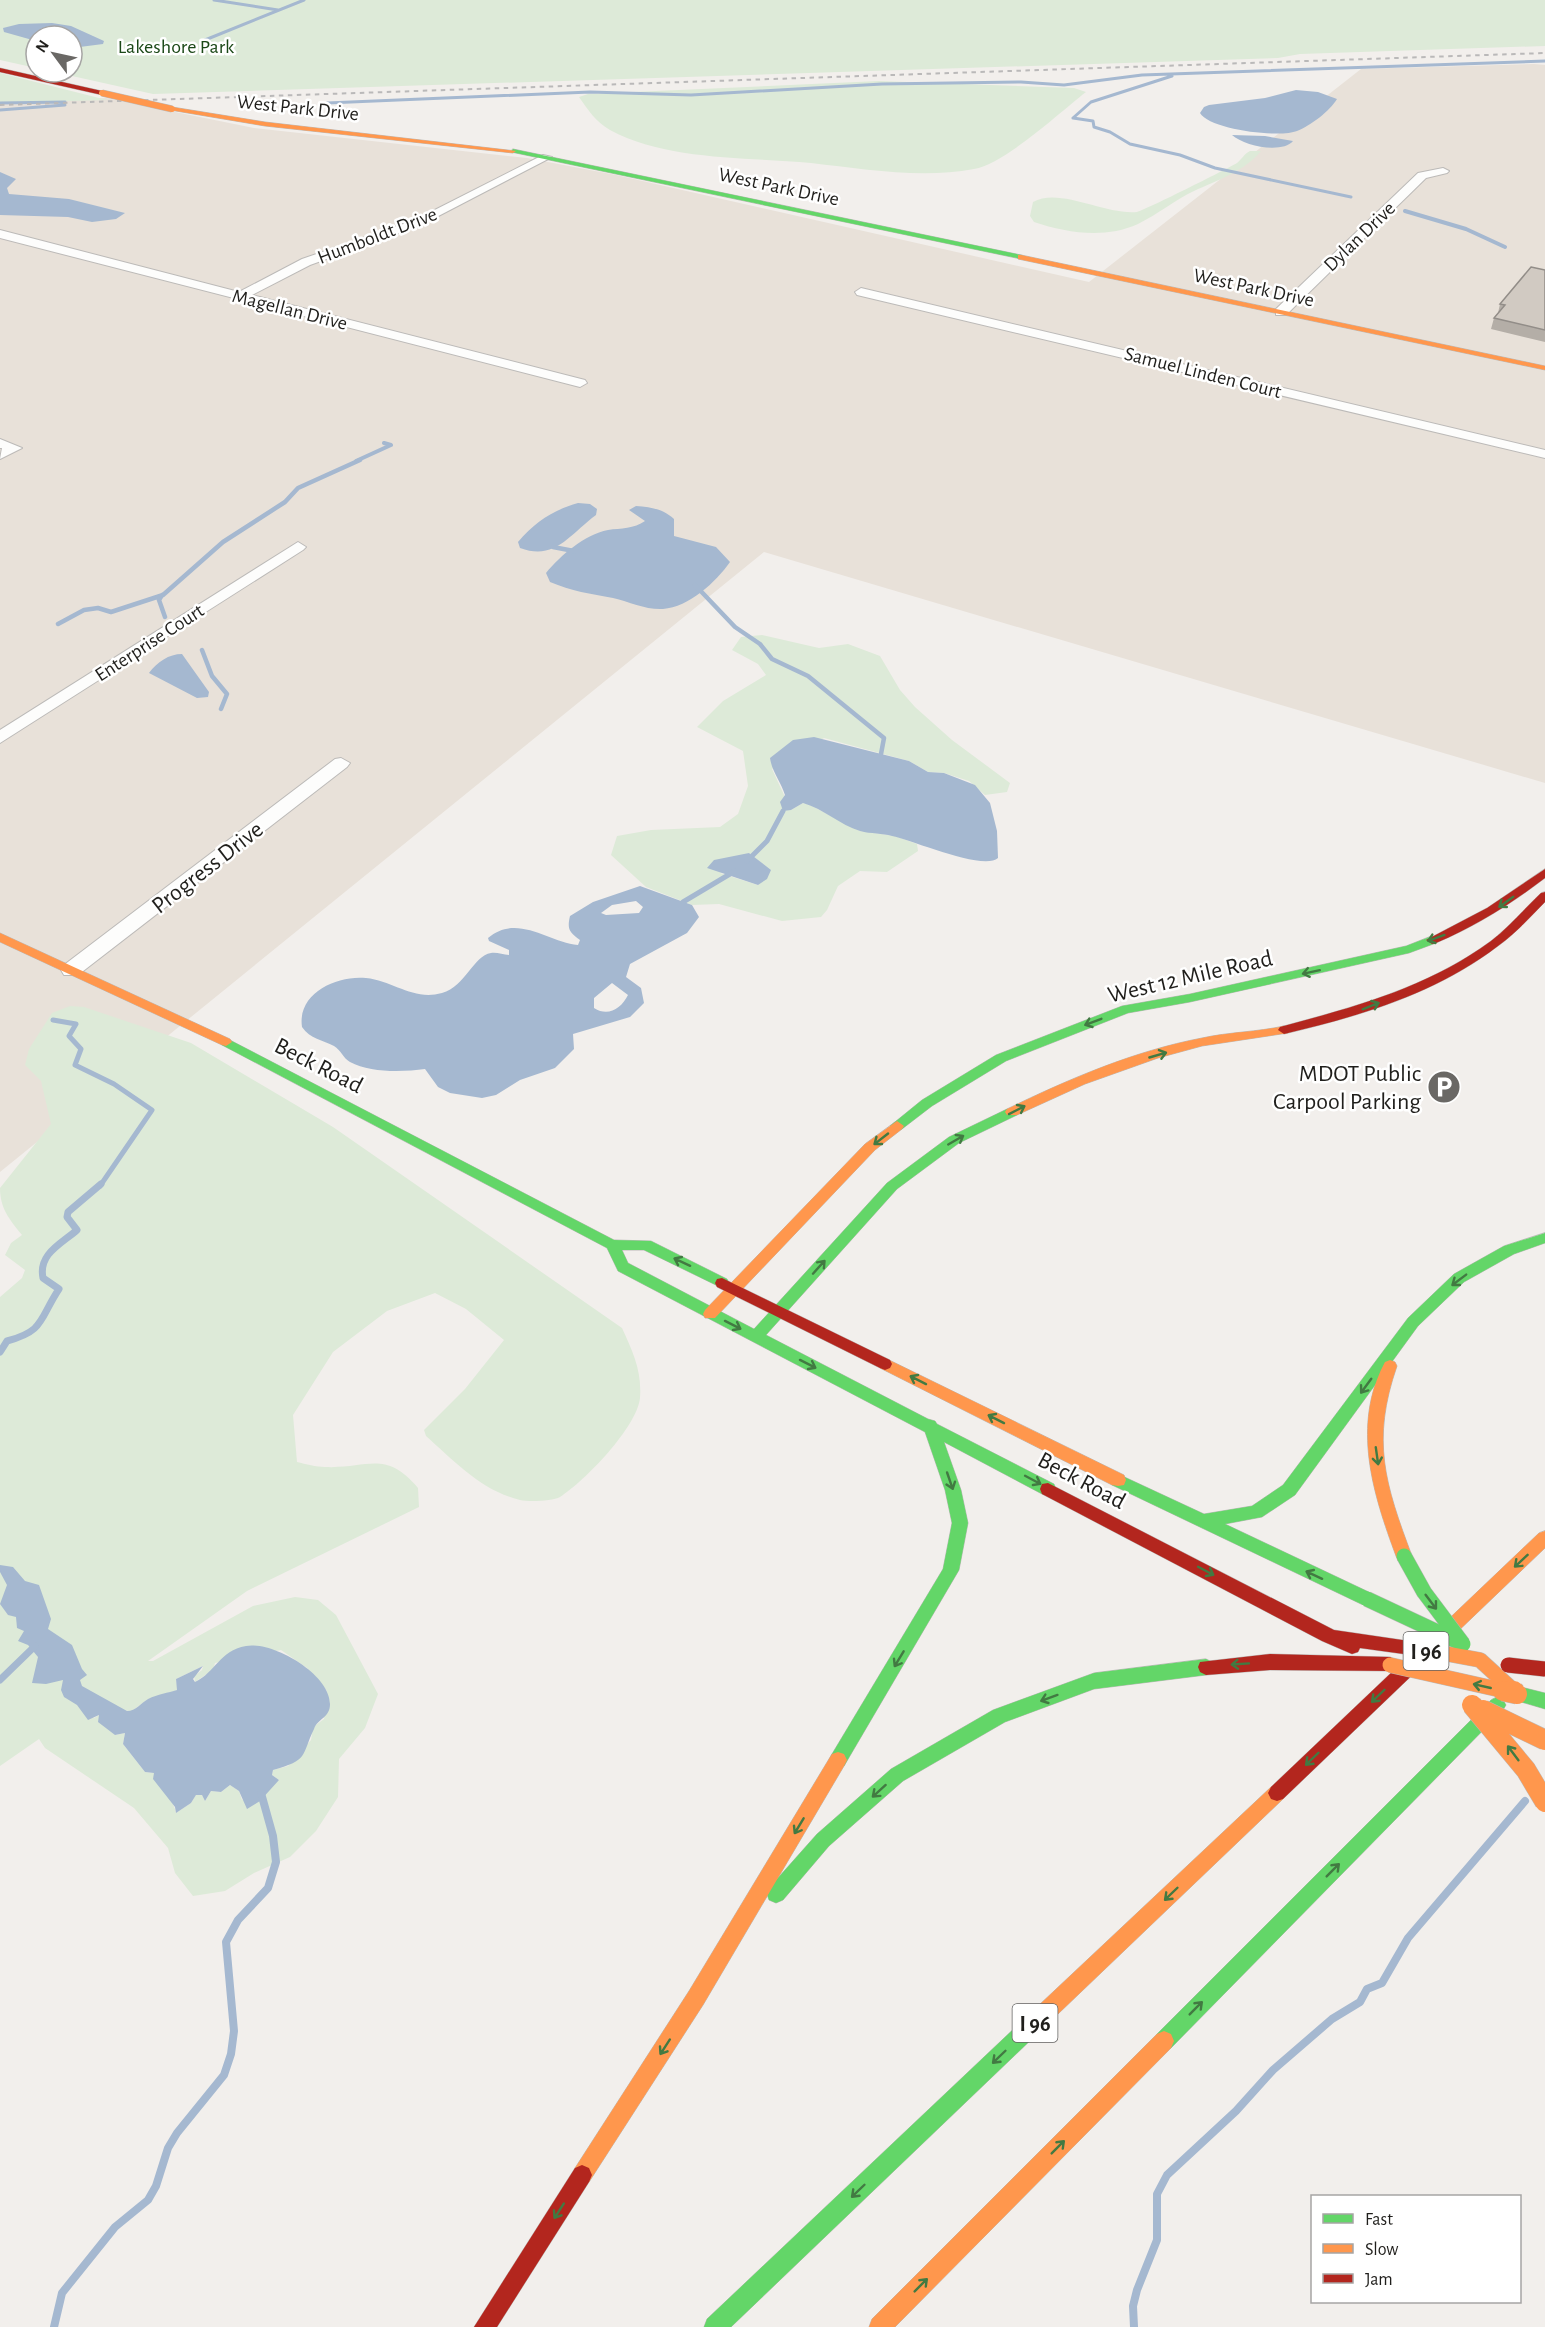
<svg xmlns="http://www.w3.org/2000/svg" width="1545" height="2327" font-family="'Alegreya Sans',sans-serif">
<style>
.built{fill:#e8e1d9}
.green{fill:#ddead8;fill-rule:evenodd}
.water{fill:#a5b8d0;fill-rule:evenodd}
.lines{fill:none;stroke-linecap:round;stroke-linejoin:round}
.stream-far5{stroke:#a5b8d0;stroke-width:3}
.stream-far4{stroke:#a5b8d0;stroke-width:4}
.stream-far3{stroke:#a5b8d0;stroke-width:4.5}
.stream-far2{stroke:#a5b8d0;stroke-width:5}
.stream-far1{stroke:#a5b8d0;stroke-width:7}
.stream{stroke:#a5b8d0;stroke-width:8}
.street-casing{stroke:#bcbab8;stroke-width:2}
.fast-casing{stroke:#bcbab8;stroke-width:1}
.slow-casing{stroke:#bcbab8;stroke-width:1}
.jam-casing{stroke:#bcbab8;stroke-width:1}
.street{fill:#fdfdfc;fill-rule:evenodd}
.fast{fill:#63d668;fill-rule:evenodd}
.slow{fill:#ff974d;fill-rule:evenodd}
.jam{fill:#b3261e;fill-rule:evenodd}
.rail{stroke:#bab9b9;stroke-width:2;stroke-dasharray:4.5 4.5;stroke-linecap:butt}
.fast-bridge-casing{stroke:#bcbab8;stroke-width:16;stroke-linecap:butt}
.slow-bridge-far2-casing{stroke:#bcbab8;stroke-width:7;stroke-linecap:butt}
.slow-bridge-far1-casing{stroke:#bcbab8;stroke-width:16;stroke-linecap:butt}
.slow-bridge-casing{stroke:#bcbab8;stroke-width:21;stroke-linecap:butt}
.jam-bridge-casing{stroke:#bcbab8;stroke-width:16;stroke-linecap:butt}
.fast-bridge{stroke:#63d668;stroke-width:15}
.slow-bridge-far2{stroke:#ff974d;stroke-width:6}
.slow-bridge-far1{stroke:#ff974d;stroke-width:15}
.slow-bridge{stroke:#ff974d;stroke-width:20}
.jam-bridge{stroke:#b3261e;stroke-width:15}
.wall{fill:#b4aea7}
.building{fill:#d1cac2;stroke:#928d88;stroke-width:1.5}
.oneway{stroke:#427a42}
.labels{text-anchor:middle;stroke-width:5;stroke-linejoin:round;paint-order:stroke}
.far-park-label{font-size:20px;fill:#1b4817;stroke:#fff}
.far-street-label{font-size:20px;fill:#201f1c;stroke:#fff}
.shield{fill:#fff;stroke:#636260;stroke-width:1.5}
.shield-label{font-size:22px;font-weight:bold;fill:#201f1c}
.street-label{font-size:24px;fill:#201f1c;stroke:#fff}
.poi-label{font-size:24px;fill:#201f1c;stroke:#fff;text-anchor:end}
</style>
<rect width="100%" height="100%" fill="#f2efec"/>
<!-- built -->
<path class="built" d="M1534,64L1545,65V783L764,552L0,1172V101L106,98L254,128L527,158L616,175L1089,282L1361,69Z"/>
<!-- green -->
<path class="green" d="M0,0H1545V46L1300,54L1278,58L153,94L54,72H72V36H36V68L0,60Z
M0,73L107,100L0,103Z
M879,81L1074,88L1086,92C1059,113 1006,163 974,169C921,179 864,169 811,163C748,157 667,161 610,130C596,122 588,110 579,97L588,94Z
M1250,151H1261C1245,171 1216,181 1194,191C1175,200 1158,214 1138,224C1105,239 1067,233 1034,222L1030,216L1033,202C1060,187 1104,215 1137,212C1143,211 1227,169 1237,163C1242,159 1244,154 1250,151Z
M762,635L819,648L848,644L880,656L900,690L915,707L952,740L1010,783L1007,792L985,795L969,781L944,773L928,772L909,761L824,738L772,769L791,810L803,803L810,805L860,831L895,836L917,844L918,851L887,872L860,871L838,886L827,910L821,917L782,921L719,904L692,905L646,887L611,855L617,836L651,830L720,827L738,814L748,786L743,751L697,727L723,701L766,675L758,664L732,650L741,637ZM749,853L764,865L758,885L720,873Z
M70,1006L84,1007L191,1043L333,1127L622,1328C633,1352 642,1371 640,1398C637,1427 585,1481 560,1497C553,1501 529,1502 520,1500C482,1491 454,1461 426,1436L424,1430L465,1389L504,1340L466,1309L435,1293L387,1311L333,1352L293,1415L297,1462C306,1464 316,1467 325,1467C368,1469 385,1449 418,1488L419,1507L247,1591L148,1661H153L253,1606L295,1597L318,1600L336,1615L378,1694L365,1728L339,1759L338,1797L316,1831L290,1857L254,1873L225,1891L193,1896L175,1873L168,1848L134,1808L45,1748L39,1739L0,1766V1297L22,1278L25,1270L5,1255L11,1243L22,1235C9,1219 0,1208 0,1188L51,1124L41,1081L25,1065L29,1049L52,1013ZM281,1650L307,1668L327,1691L324,1719L313,1727L311,1740L288,1766L273,1770L272,1775L279,1780L242,1800L239,1791L230,1785L221,1792L211,1791L205,1801L202,1795H196L191,1803L176,1813C175,1803 160,1784 154,1773L145,1772L123,1744L125,1733L115,1735L99,1715L94,1718L81,1709L132,1711L148,1699L178,1690L176,1679L203,1666L202,1670L194,1676L195,1682L213,1670L215,1663Z"/>
<!-- water -->
<path class="water" d="M52,23L71,26L104,41L103,44L72,48V36H36V41L4,32L3,28L19,24Z
M1296,90L1318,92L1337,99C1330,111 1310,126 1297,131C1280,138 1210,130 1200,113L1204,107L1209,105L1265,98Z
M1232,135L1265,136L1293,141C1282,154 1244,146 1232,135Z
M0,172L16,179L7,188L9,194L69,199L125,213L116,219L92,222L68,217L0,215Z
M578,503L590,504L597,509L596,515C569,535 555,561 520,548L518,542C535,522 553,510 578,503Z
M636,506C651,507 663,509 674,519V536L716,547L730,562C716,582 689,607 663,609C646,610 630,602 613,598C591,594 571,591 550,582L546,573C561,555 584,535 608,530C621,528 634,529 645,521L629,510Z
M182,654L209,692L208,697L197,698L149,673C157,662 169,654 182,654Z
M814,737L909,761L928,772L944,773L975,785L990,803L997,831L998,858C983,871 912,840 892,836C882,833 871,834 860,831C840,825 824,809 803,803L791,810L783,811L780,802L785,795C781,782 772,772 770,758L793,740Z
M749,853L771,870L767,879L758,885L707,868L714,860Z
M640,886L692,905L699,917L687,933L630,964L626,977L641,988L644,1003L630,1017L573,1034L574,1049L555,1068L520,1080L496,1095L482,1098L450,1093L438,1087L425,1069C403,1072 370,1073 350,1062C343,1058 341,1050 334,1046C323,1040 310,1039 302,1027C297,993 337,975 366,978C394,981 413,1001 442,993C466,986 473,956 491,953C497,952 503,955 509,955V950L489,941L488,938C517,913 548,942 578,945L580,940C569,932 567,929 570,916L593,902ZM636,901L643,907L639,913L606,915L601,913L612,905ZM612,983L628,995C621,1009 608,1017 594,1008V998Z
M0,1565L13,1567L25,1581L39,1585L51,1619L48,1629L72,1645L82,1669L87,1675L80,1680L82,1686L127,1711C136,1711 141,1703 148,1699C158,1694 168,1693 177,1690L176,1679L203,1666L193,1679L195,1682C216,1672 219,1651 246,1646C273,1641 330,1674 330,1704C330,1718 318,1718 314,1729C301,1756 309,1760 273,1770L272,1775L279,1780L260,1801L247,1809L239,1791L230,1785L221,1792L211,1791L205,1801L202,1795H196L191,1803L176,1813L175,1807L153,1779L154,1773L145,1772L123,1744L125,1733L115,1735L98,1722L99,1715L88,1720L77,1705L64,1697L61,1690L63,1680L46,1684L32,1683L38,1657L28,1645L18,1641L24,1631L17,1628L16,1617L8,1615L0,1604L7,1585L0,1572Z"/>
<g class="lines">
<!-- stream-far5 -->
<path class="stream-far5" d="M214,0L278,10
M205,40L304,0
M0,103L65,102
M327,103L590,92L691,95L882,84L1021,82L1064,85L1142,75L1545,61
M0,110L65,105
M1073,118L1093,121L1094,127L1110,132L1130,144L1180,155L1215,168L1351,197
M1073,118L1091,102L1172,76"/>
<!-- stream-far4 -->
<path class="stream-far4" d="M1405,211L1466,229L1505,247
M356,461L391,445L384,443"/>
<!-- stream-far3 -->
<path class="stream-far3" d="M553,547L579,552
M695,585L735,627L760,644L772,659L808,676L884,738L881,754
M162,595L159,600L165,617
M58,624L84,610L98,608L111,612L163,595L223,542L285,502L298,488L360,460
M202,650L212,676L227,694L221,709"/>
<!-- stream-far2 -->
<path class="stream-far2" d="M747,861L767,841L783,811
M683,902L735,871
M53,1020L76,1024L69,1036L81,1049L75,1065L114,1084L152,1110L100,1186"/>
<!-- stream-far1 -->
<path class="stream-far1" d="M0,1352L7,1341C45,1331 39,1319 59,1289L43,1278C38,1254 61,1244 77,1230L67,1217L68,1212L101,1184
M0,1680L35,1646"/>
<!-- stream -->
<path class="stream" d="M54,2327L62,2293L115,2227L148,2200L156,2186L168,2148L177,2133L224,2075L231,2054L234,2031L226,1942L238,1920L268,1888L276,1862L273,1836L261,1793
M1134,2327L1133,2306L1137,2290L1157,2240V2194L1167,2175L1236,2111L1273,2070L1332,2019L1360,2002L1367,1989L1382,1983L1408,1938L1525,1801"/>
<defs>
<path id="street" d="M543,155L552,157L423,224L310,265L252,295L585,380L587,383L580,387L0,238V230L239,292L302,259L415,220Z
M1443,168L1449,171L1447,173L1426,178L1286,315H1276V309L1418,173Z
M861,288L1545,450V458L857,295L855,292Z
M0,439L22,448L0,459L2,448H0Z
M298,542L306,547L303,550L0,743V730Z
M341,758L350,763L347,767L78,975H64L61,970L64,965L335,759Z"/>
<path id="fast" d="M513,149L1021,255L1025,257L1021,259L511,152Z
M1432,936L1436,937L1438,940L1436,943L1409,953L1190,1002L1128,1013L1006,1061L932,1106L902,1129L897,1131L890,1126L922,1100L996,1055L1122,1006L1190,994L1406,946Z
M226,1038L614,1240L651,1241L727,1279L729,1283L727,1287L722,1288L644,1250H622L628,1263L754,1329L887,1183L949,1137L1007,1109H1017L1019,1112L1017,1115L959,1143L897,1189L766,1335L928,1419L935,1421L937,1424L1054,1484L1056,1489L1054,1494L1048,1495L1042,1494L944,1442L961,1490L968,1523L959,1570L844,1766L838,1768L832,1766L829,1760L832,1754L943,1569L952,1523L945,1490L925,1432L618,1271L607,1248L222,1045L220,1042L222,1039Z
M1545,1233V1243L1514,1254L1464,1282L1418,1326L1295,1495L1262,1517L1225,1524L1373,1594L1375,1599L1373,1604L1367,1606L1361,1604L1112,1485L1110,1480L1112,1475L1118,1474L1204,1514L1252,1506L1283,1485L1408,1318L1454,1274L1504,1246Z
M1206,1659L1212,1662L1214,1667L1212,1672L1206,1675L1094,1689L1005,1722L903,1781L829,1846L783,1900L776,1903L769,1900L767,1894L769,1888L817,1834L891,1769L993,1710L1094,1673Z
M1517,1686L1545,1693V1709L1511,1699L1508,1694L1511,1689Z
M1497,1697L1503,1700L1506,1705L1503,1710L1171,2048L1164,2051L1157,2048L1154,2041L1157,2034L1491,1700Z
M1028,2019L1035,2022L1038,2029L1035,2036L731,2327H704L707,2319L1021,2022Z"/>
<path id="slow" d="M172,107L265,122L516,151L513,153L265,126L170,110Z
M1021,255L1545,366V370L1018,259V255Z
M0,933L230,1039L232,1042L226,1046L222,1045L0,942Z
M1284,1026L1290,1030L1288,1033L1202,1046L1158,1058L1085,1084L1017,1115H1007L1005,1112L1007,1109C1069,1079 1134,1051 1202,1038C1229,1032 1257,1032 1284,1026Z
M897,1121L904,1126L902,1129L875,1150L715,1318H705L703,1314L705,1310L865,1144Z
M885,1358L1124,1475L1126,1480L1124,1485L1118,1486L1112,1485L880,1368L878,1364L880,1360Z
M1390,1360L1395,1362L1397,1366C1371,1441 1385,1484 1412,1556L1410,1561L1404,1563L1398,1561L1396,1556C1373,1494 1351,1425 1385,1362Z
M1545,1531V1548L1427,1661L1421,1663L1415,1661L1413,1656L1415,1651L1539,1533Z
M838,1752L844,1754L847,1760L844,1766L703,2005L589,2182L582,2185L575,2182L572,2175L575,2168L689,1991L832,1754Z
M1277,1785L1283,1787L1286,1793L1283,1799L1035,2036L1028,2039L1021,2036L1018,2029L1021,2022L1271,1787Z
M1164,2031L1171,2034L1174,2041L1171,2048L895,2327H869L872,2319L1157,2034Z"/>
<path id="jam" d="M0,68L102,91L105,93L102,95L0,72Z
M1545,869V878C1511,904 1476,926 1436,943L1432,944L1426,940L1487,908Z
M1545,892V902C1530,917 1515,934 1498,946C1435,994 1360,1016 1284,1034L1278,1030L1280,1027C1354,1007 1427,988 1491,941C1509,927 1524,909 1541,893Z
M722,1278L890,1360L892,1364L890,1368L885,1370L880,1368L717,1287L715,1283L717,1279Z
M1048,1483L1334,1630L1409,1641L1415,1643L1416,1650L1421,1649L1427,1651L1429,1656L1427,1661L1283,1799L1277,1801L1271,1799L1268,1793L1271,1787L1393,1671L1270,1670L1206,1675L1200,1672L1198,1667L1200,1662L1270,1654L1390,1657L1396,1660L1397,1667L1411,1655L1360,1648L1358,1652L1352,1654L1322,1641L1042,1494L1040,1489L1042,1484Z
M582,2165L589,2168L592,2175L589,2182L497,2327H474L575,2168Z"/>
</defs>
<!-- street casing -->
<use href="#street" class="street-casing"/>
<!-- fast casing -->
<use href="#fast" class="fast-casing"/>
<!-- slow casing -->
<use href="#slow" class="slow-casing"/>
<!-- jam casing -->
<use href="#jam" class="jam-casing"/>
<!-- street -->
<use href="#street" class="street"/>
<!-- fast -->
<use href="#fast" class="fast"/>
<!-- slow -->
<use href="#slow" class="slow"/>
<!-- jam -->
<use href="#jam" class="jam"/>
<!-- rail -->
<path class="rail" d="M0,105L1545,53"/>
<defs>
<path id="fast-bridge" d="M1404,1556L1424,1592L1463,1644
M1367,1599L1463,1644"/>
<path id="slow-bridge-far2" d="M102,93L172,109"/>
<path id="slow-bridge-far1" d="M1421,1649L1480,1660L1515,1692
M1390,1665L1510,1692"/>
<path id="slow-bridge" d="M1503,1691L1517,1694
M1514,1691L1516,1693
M1472,1705L1526,1770L1545,1802
M1483,1710L1545,1740"/>
<path id="jam-bridge" d="M1508,1665L1545,1669"/>
</defs>
<!-- fast-bridge casing -->
<use href="#fast-bridge" class="fast-bridge-casing"/>
<!-- slow-bridge-far2 casing -->
<use href="#slow-bridge-far2" class="slow-bridge-far2-casing"/>
<!-- slow-bridge-far1 casing -->
<use href="#slow-bridge-far1" class="slow-bridge-far1-casing"/>
<!-- slow-bridge casing -->
<use href="#slow-bridge" class="slow-bridge-casing"/>
<!-- jam-bridge casing -->
<use href="#jam-bridge" class="jam-bridge-casing"/>
<!-- fast-bridge -->
<use href="#fast-bridge" class="fast-bridge"/>
<!-- slow-bridge-far2 -->
<use href="#slow-bridge-far2" class="slow-bridge-far2"/>
<!-- slow-bridge-far1 -->
<use href="#slow-bridge-far1" class="slow-bridge-far1"/>
<!-- slow-bridge -->
<use href="#slow-bridge" class="slow-bridge"/>
<!-- jam-bridge -->
<use href="#jam-bridge" class="jam-bridge"/>
</g>
<!-- wall -->
<path class="wall" d="M1545,270V342L1491,329L1494,318L1498,313L1500,304Z"/>
<!-- building -->
<path class="building" d="M1531,267L1545,270V330L1494,318L1505,305L1500,304Z"/>
<!-- one-way arrows -->
<defs><path id="oneway-shaft" d="M-6 0H5M1.5-3L5.5 0L1.5 3" fill="none" stroke-width="1.6" stroke-linecap="round" stroke-linejoin="round" transform="scale(1.5)"/></defs>
<g class="oneway">
<use href="#oneway-shaft" transform="translate(1506 902) rotate(144)"/>
<use href="#oneway-shaft" transform="translate(1436 938) rotate(160)"/>
<use href="#oneway-shaft" transform="translate(1311 972) rotate(168)"/>
<use href="#oneway-shaft" transform="translate(1371 1006) rotate(-22)"/>
<use href="#oneway-shaft" transform="translate(1093 1022) rotate(159)"/>
<use href="#oneway-shaft" transform="translate(1158 1055) rotate(-16)"/>
<use href="#oneway-shaft" transform="translate(1017 1110) rotate(-27)"/>
<use href="#oneway-shaft" transform="translate(881 1139) rotate(142)"/>
<use href="#oneway-shaft" transform="translate(956 1140) rotate(-30)"/>
<use href="#oneway-shaft" transform="translate(682 1262) rotate(-155)"/>
<use href="#oneway-shaft" transform="translate(819 1267) rotate(-48)"/>
<use href="#oneway-shaft" transform="translate(1459 1280) rotate(143)"/>
<use href="#oneway-shaft" transform="translate(733 1325) rotate(27)"/>
<use href="#oneway-shaft" transform="translate(808 1364) rotate(27)"/>
<use href="#oneway-shaft" transform="translate(918 1380) rotate(-153)"/>
<use href="#oneway-shaft" transform="translate(1366 1386) rotate(126)"/>
<use href="#oneway-shaft" transform="translate(996 1419) rotate(-153)"/>
<use href="#oneway-shaft" transform="translate(1377 1456) rotate(82)"/>
<use href="#oneway-shaft" transform="translate(1033 1480) rotate(28)"/>
<use href="#oneway-shaft" transform="translate(950 1481) rotate(71)"/>
<use href="#oneway-shaft" transform="translate(1521 1561) rotate(137)"/>
<use href="#oneway-shaft" transform="translate(1206 1571) rotate(28)"/>
<use href="#oneway-shaft" transform="translate(1314 1575) rotate(-155)"/>
<use href="#oneway-shaft" transform="translate(1431 1602) rotate(53)"/>
<use href="#oneway-shaft" transform="translate(899 1659) rotate(121)"/>
<use href="#oneway-shaft" transform="translate(1240 1664) rotate(176)"/>
<use href="#oneway-shaft" transform="translate(1482 1686) rotate(-167)"/>
<use href="#oneway-shaft" transform="translate(1378 1696) rotate(136)"/>
<use href="#oneway-shaft" transform="translate(1049 1698) rotate(160)"/>
<use href="#oneway-shaft" transform="translate(1513 1753) rotate(-127)"/>
<use href="#oneway-shaft" transform="translate(1312 1759) rotate(136)"/>
<use href="#oneway-shaft" transform="translate(879 1791) rotate(138)"/>
<use href="#oneway-shaft" transform="translate(799 1826) rotate(121)"/>
<use href="#oneway-shaft" transform="translate(1333 1870) rotate(-45)"/>
<use href="#oneway-shaft" transform="translate(1171 1894) rotate(136)"/>
<use href="#oneway-shaft" transform="translate(1196 2008) rotate(-45)"/>
<use href="#oneway-shaft" transform="translate(665 2047) rotate(123)"/>
<use href="#oneway-shaft" transform="translate(999 2057) rotate(136)"/>
<use href="#oneway-shaft" transform="translate(1058 2147) rotate(-45)"/>
<use href="#oneway-shaft" transform="translate(858 2191) rotate(136)"/>
<use href="#oneway-shaft" transform="translate(559 2211) rotate(123)"/>
<use href="#oneway-shaft" transform="translate(921 2285) rotate(-45)"/>
</g>
<!-- icons -->
<defs>
<symbol id="parking-disc" viewBox="-11 -11 22 22"><circle r="9.5" fill="#6a6865" stroke="#fff"/><path d="M-3.5-5.5H1a3.5 3.5 0 0 1 0 7H-1V5.5H-3.5ZM-1-3.4V-.6H.8a1.4 1.4 0 0 0 0-2.8Z" fill="#fff"/></symbol>
</defs>
<g fill-rule="evenodd">
<use href="#parking-disc" x="1425" y="1068" width="38" height="38"/>
</g>
<g class="labels">
<!-- far-park labels -->
<g class="far-park-label">
<text x="176" y="53">Lakeshore Park</text>
</g>
<!-- far-street labels -->
<g class="far-street-label">
<text transform="translate(298 107) rotate(6)" y="7">West Park Drive</text>
<text transform="translate(779 186) rotate(12)" y="7">West Park Drive</text>
<text transform="translate(377 235) rotate(-21)" y="7">Humboldt Drive</text>
<text transform="translate(1359 236) rotate(-44)" y="7">Dylan Drive</text>
<text transform="translate(1254 287) rotate(12)" y="7">West Park Drive</text>
<text transform="translate(290 309) rotate(14)" y="7">Magellan Drive</text>
<text transform="translate(1203 372) rotate(14)" y="7">Samuel Linden Court</text>
<text transform="translate(149 642) rotate(-33)" y="7">Enterprise Court</text>
</g>
<!-- shield labels -->
<g class="shield">
<rect x="1403.5" y="1632" width="45" height="38" rx="4.5"/>
<rect x="1012.5" y="2004" width="45" height="38" rx="4.5"/>
</g>
<g class="shield-label">
<text x="1426" y="1659">I 96</text>
<text x="1035" y="2031">I 96</text>
</g>
<!-- street labels -->
<g class="street-label">
<text transform="translate(207 867) rotate(-38)" y="8">Progress Drive</text>
<text transform="translate(1190 976) rotate(-13)" y="8">West 12 Mile Road</text>
<text transform="translate(319 1065) rotate(27)" y="8">Beck Road</text>
<text transform="translate(1082 1480) rotate(28)" y="8">Beck Road</text>
</g>
<!-- poi labels -->
<g class="poi-label">
<text x="1421" y="1081">MDOT Public<tspan x="1421" dy="28">Carpool Parking</tspan></text>
</g>
</g>
<!-- legend -->
<rect x="1311" y="2195" width="210" height="108" fill="#ffffff" stroke="#a6a5a4" stroke-width="1.5"/>
<rect x="1323" y="2214" width="30" height="9" fill="#63d668" stroke="#a6a5a4" stroke-width="1.5"/>
<text x="1365" y="2225" font-size="18" fill="#201f1c">Fast</text>
<rect x="1323" y="2244" width="30" height="9" fill="#ff974d" stroke="#a6a5a4" stroke-width="1.5"/>
<text x="1365" y="2255" font-size="18" fill="#201f1c">Slow</text>
<rect x="1323" y="2274" width="30" height="9" fill="#b3261e" stroke="#a6a5a4" stroke-width="1.5"/>
<text x="1365" y="2285" font-size="18" fill="#201f1c">Jam</text>
<!-- north arrow -->
<g transform="translate(54 54) rotate(303)"><circle r="28" fill="#ffffff" stroke="#a6a5a4" stroke-width="1.5"/>
<path d="M0-4.5L10 22L0 15L-10 22Z" fill="#6a6865"/>
<text y="-9" font-size="16" font-weight="bold" text-anchor="middle" fill="#201f1c">N</text>
</g>
</svg>
